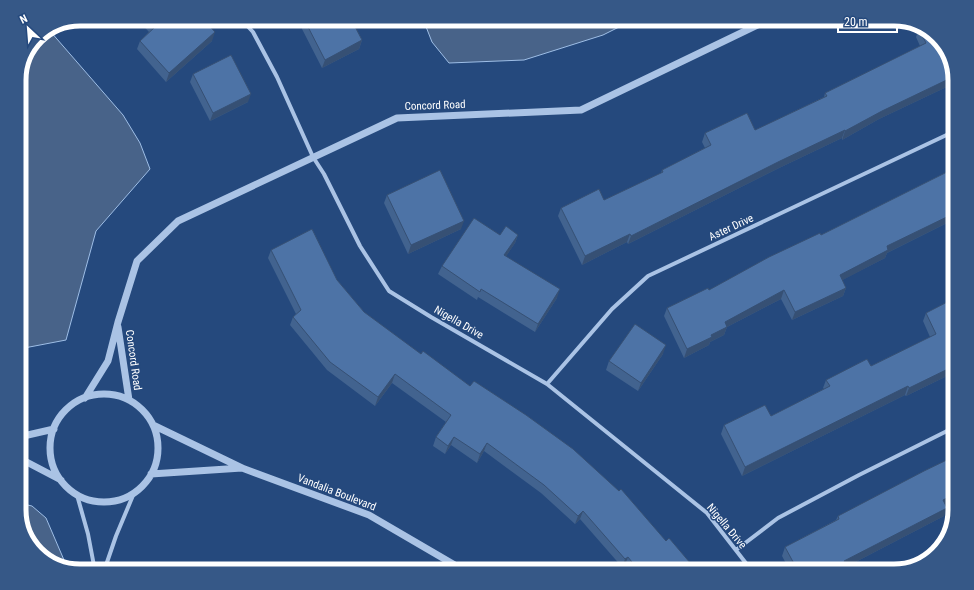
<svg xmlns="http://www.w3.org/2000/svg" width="974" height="590" font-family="'Roboto Condensed',sans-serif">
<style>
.water{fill:#486389;stroke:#9ebee6}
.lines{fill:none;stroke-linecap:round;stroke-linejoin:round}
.minor{stroke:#aac3e5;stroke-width:4}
.tertiary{stroke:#aac3e5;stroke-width:7}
.wall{fill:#42638f}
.shaded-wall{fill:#365074}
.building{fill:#4d73a6;stroke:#365074}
.labels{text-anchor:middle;stroke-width:3;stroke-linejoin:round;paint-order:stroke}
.street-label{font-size:11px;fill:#fff;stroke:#25497d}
.rim{fill:none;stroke:#fff;stroke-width:5}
</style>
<rect width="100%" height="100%" fill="#25497d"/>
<!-- water -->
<path class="water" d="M423,19H635L603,35L524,60L449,63L432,42Z
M50,31L123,115L140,143L150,169L96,231L66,340L19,349V76L37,37Z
M19,503L32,506L46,518L67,567C61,566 53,565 49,562C29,549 19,526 19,503Z"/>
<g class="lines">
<!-- minor -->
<path class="minor" d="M241,19L253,32L277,77L313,157L324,174L360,246L389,291L431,317L547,384L707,513L752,571
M547,384L612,309L648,276L955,131
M77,495L88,534L95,571
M736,550L778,518L859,475L955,427
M104,571L116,536L134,493"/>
<!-- tertiary -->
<path class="tertiary" d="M118,327L129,400
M50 448a54 54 0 1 1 108 0a54 54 0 1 1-108 0Z
M85,398L108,361L118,322L137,261L178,221L397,118L581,110L770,19
M153,425L242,468L369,515L453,564L461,571
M19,437L54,429
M19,458L61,480
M151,474L242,468"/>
</g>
<!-- wall -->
<path class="wall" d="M137,19H203L212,41L166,82L137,49L140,41L149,32Z
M299,19H351L362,40L359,49L322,68L302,29L303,25Z
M919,29L955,76V83L879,119L842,140V138L777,169L628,244L627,242L582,265L558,216L561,208L604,200L661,173L662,170L705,148L702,142L705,133L755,130L824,97L825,93L920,46L916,37Z
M193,74L248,102L210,121L190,82Z
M955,168V219L887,253L885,258L842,280L846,288L843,296L792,320L781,299L727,327L724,335L710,342L709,345L684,358L664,316L667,308L709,290L821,235Z
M387,195L461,229L408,254L384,203Z
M500,235H518L515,243L506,256L557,298L535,332L478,297L477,300L438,274L442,266Z
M271,250L337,280L364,312L666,541L697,571H630L625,565L622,567L580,519L575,524L541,493L484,451L477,463L451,445L445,454L433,446L436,437L446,422L392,383L375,406L327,370L290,325L293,317L296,314L268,258Z
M955,298L946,375L945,377L906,396L905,395L742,476L721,434L724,425L771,416L824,389L823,388L826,380L871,366L930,337L923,321L926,313Z
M663,354L638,391L606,370L609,361Z
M946,505L944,516L844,568L843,571H790L782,556L785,547L836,520L838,516Z"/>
<!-- shaded-wall -->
<path class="shaded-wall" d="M215,32L212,41L166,82L169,73Z
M362,40L359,49L322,68L325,60Z
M955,76V83L879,119L842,140L845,131L882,111Z
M251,94L248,102L210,121L213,113Z
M845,130L842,138L777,169L628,244L631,236L780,161Z
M955,213V219L887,253L885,258L837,283L840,275L887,246Z
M464,221L461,229L408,254L411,245Z
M630,234L627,242L582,265L585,256Z
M518,235L515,243L501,264L504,255Z
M846,288L843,296L792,320L795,312Z
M560,289L557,298L535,332L538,324Z
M784,290L781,299L727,327L724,335L710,342L709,345L684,358L687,349L711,335L725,322Z
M666,345L663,354L638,391L641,383Z
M955,363V370L946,375L945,377L906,396L909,388Z
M395,374L392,383L375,406L378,397Z
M908,386L905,395L742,476L745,467Z
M454,437L451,445L445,454L448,446Z
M487,443L484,451L477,463L480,454Z
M955,494V501L940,508L943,500Z
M947,508L944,516L844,568L843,571H833L844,561Z
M583,511L580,519L575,524L578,516Z
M628,557L625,565L622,567L625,559Z"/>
<!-- building -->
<path class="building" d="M147,19H203L215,32L169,73L140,41L155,27Z
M308,19H351L362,40L325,60L305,21Z
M923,27H925L947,49L955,76L882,111L845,131V130L780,161L631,236L630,234L585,256L561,208L599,189L604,200L663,172L662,170L711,145L705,133L747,113L755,130L827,96L825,93L926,43L919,29Z
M231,55L251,94L213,113L193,74Z
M955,168V213L887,246L888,250L840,275L846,288L795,312L784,290L725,322L727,327L711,335L712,337L687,349L667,308L708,288L709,290L769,257L820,233L821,235Z
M440,170L464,221L411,245L387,195Z
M474,218L500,235L506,226L518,235L504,255L560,289L538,324L481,289L480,292L442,266Z
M312,229L337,280L364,312L421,354L423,351L470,386L474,381L526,415L573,449L619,491L621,489L666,541L669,538L697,571H639L628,557L625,559L583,511L578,516L544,485L487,443L480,454L454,437L448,446L436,437L451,415L395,374L378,397L330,362L293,317L301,310L271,250Z
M955,298V363L947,367L948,369L909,388L908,386L745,467L724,425L765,405L771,416L830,386L826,380L867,359L871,366L936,334L926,313Z
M635,324L666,345L641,383L609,361Z
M955,456V494L943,500L947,508L844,561L846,564L833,571H798L785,547L839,519L838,516L924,471Z"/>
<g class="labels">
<!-- street labels -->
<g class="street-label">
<text transform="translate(435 105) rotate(-2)" y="4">Concord Road</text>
<text transform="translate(731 227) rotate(-25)" y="4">Aster Drive</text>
<text transform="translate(459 322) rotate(30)" y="4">Nigella Drive</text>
<text transform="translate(134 360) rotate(82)" y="4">Concord Road</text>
<text transform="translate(337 492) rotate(21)" y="4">Vandalia Boulevard</text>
<text transform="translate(727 526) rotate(50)" y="4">Nigella Drive</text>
</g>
</g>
<!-- crop -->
<path d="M0 0H974V590H0ZM80 26H894A54 54 0 0 1 948 80V510A54 54 0 0 1 894 564H80A54 54 0 0 1 26 510V80A54 54 0 0 1 80 26Z" fill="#365887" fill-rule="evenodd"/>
<path class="rim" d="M80 26H894A54 54 0 0 1 948 80V510A54 54 0 0 1 894 564H80A54 54 0 0 1 26 510V80A54 54 0 0 1 80 26Z"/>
<!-- north arrow -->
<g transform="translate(28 28) rotate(334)" stroke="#25497d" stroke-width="3" paint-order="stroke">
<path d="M0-3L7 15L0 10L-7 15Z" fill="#ffffff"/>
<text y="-6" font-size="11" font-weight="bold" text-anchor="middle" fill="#ffffff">N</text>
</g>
<!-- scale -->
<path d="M838 26v6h59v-6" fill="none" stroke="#ffffff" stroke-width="2"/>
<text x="844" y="26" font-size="12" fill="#ffffff" stroke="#25497d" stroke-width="3" paint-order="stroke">20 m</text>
</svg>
